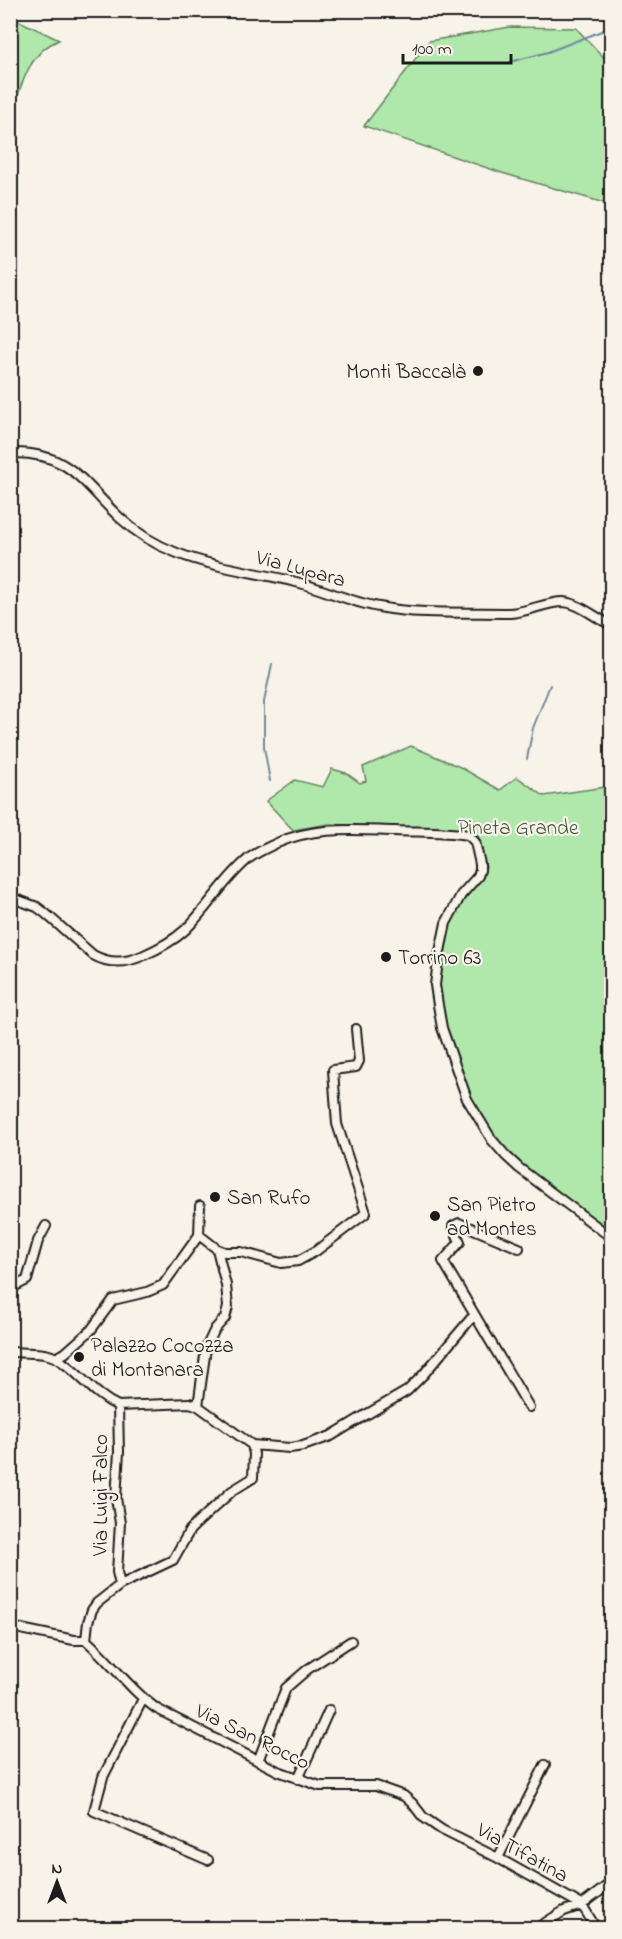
<svg xmlns="http://www.w3.org/2000/svg" width="622" height="1939" font-family="'Indie Flower',sans-serif">
<style>
.green{fill:#b0e7aa;stroke:#668263;stroke-width:1.5}
.lines{fill:none;stroke-linecap:round;stroke-linejoin:round}
.stream{stroke:#728a9f;stroke-width:2}
.minor-casing{stroke:#1c1c1c;stroke-width:12}
.minor{stroke:#f7f3e8;stroke-width:8}
.poi-dot{fill:#1c1c1c;stroke:#f7f3e8;stroke-width:2}
.labels{text-anchor:middle;stroke-width:4.5;stroke-linejoin:round;paint-order:stroke}
.poi-label{font-size:21px;fill:#1c1c1c;stroke:#f7f3e8;text-anchor:start}
.street-label{font-size:21px;fill:#1c1c1c;stroke:#f7f3e8}
.park-label{font-size:21px;fill:#485947;stroke:#f7f3e8}
</style>
<rect width="100%" height="100%" fill="#f7f3e8"/>
<filter id="ink" filterUnits="userSpaceOnUse"><feTurbulence type="fractalNoise" baseFrequency=".0167" numOctaves="2"/><feDisplacementMap in="SourceGraphic" scale="12" xChannelSelector="R" yChannelSelector="G"/><feConvolveMatrix kernelMatrix="1 2 1 2 8 2 1 2 1" color-interpolation-filters="sRGB"/></filter>
<g filter="url(#ink)">
<!-- green -->
<path class="green" d="M11,17L59,40C28,52 21,87 11,116Z
M510,27L576,28L611,65V205L502,173L364,126L429,41Z
M411,746L460,767L500,790L517,777L544,796L605,787L611,782V1233L514,1159L497,1140L474,1103L459,1068L445,1025L441,1005L439,988L442,963L448,929L458,908L479,881L486,868L478,836L473,831L329,824L293,830L266,801L295,780L323,787L332,769L346,773L360,783L366,781L363,767Z"/>
<g class="lines">
<!-- stream -->
<path class="stream" d="M510,62L548,52L612,27
M527,759L533,728L550,685
M270,781L264,747V702L272,664"/>
<defs>
<path id="minor" d="M10,453C69,451 82,482 119,517C135,532 156,545 177,553C215,568 256,572 296,582C324,589 350,602 379,607C418,615 470,612 510,613C528,612 546,602 563,602C580,603 596,619 612,625
M10,897L37,907L45,913L93,955C109,964 126,963 142,956C158,949 172,942 185,930C207,909 223,881 246,861C254,853 267,848 277,843C315,826 355,830 395,831C419,832 444,831 468,835L475,842L480,864V870L478,876L461,895L446,923L438,961L435,985L438,1005L442,1028L467,1099L492,1140L506,1156L519,1168L612,1238
M199,1235L217,1249L225,1252H241L281,1263L298,1261L316,1251L366,1213L337,1124L333,1070L356,1067L359,1061L356,1029
M199,1235L200,1206
M519,1248L459,1223L453,1226L460,1242L443,1261L529,1407
M10,1289L27,1280L38,1241L46,1226
M10,1352C24,1353 46,1351 58,1359C80,1373 94,1395 118,1406
M56,1358L65,1353L91,1330L113,1300L147,1292L163,1285L199,1235
M118,1406L119,1452L116,1498L120,1523L117,1572L120,1585
M198,1406L206,1348L215,1329L225,1318L228,1307L226,1285L217,1249
M252,1445L290,1448L303,1446L331,1436L364,1416L407,1391L423,1375L474,1315
M10,1625L16,1628L74,1640H86
M86,1640C111,1662 130,1690 157,1709L278,1771L320,1786H376L404,1796L413,1804L423,1817L442,1830L498,1858L582,1905L596,1928
M86,1640L88,1622L92,1610L97,1603L120,1585L173,1560L190,1530L197,1523L232,1491L253,1478L254,1454L252,1445L198,1406L190,1403L118,1406
M143,1699L103,1777L94,1811L208,1860
M258,1761L286,1688L308,1669L351,1641
M298,1779L329,1710
M498,1858L545,1765
M537,1928L564,1911L582,1905L612,1882"/>
</defs>
<!-- minor casing -->
<use href="#minor" class="minor-casing"/>
<!-- minor -->
<use href="#minor" class="minor"/>
</g>
</g>
<!-- markers -->
<g class="poi-dot">
<circle cx="478" cy="371" r="6"/>
<circle cx="386" cy="957" r="6"/>
<circle cx="215" cy="1197" r="6"/>
<circle cx="435" cy="1216" r="6"/>
<circle cx="79" cy="1357" r="6"/>
</g>
<g class="labels">
<!-- poi labels -->
<g class="poi-label">
<text x="466" y="378" text-anchor="end">Monti Baccalà</text>
<text x="398" y="964">Torrino 63</text>
<text x="227" y="1204">San Rufo</text>
<text x="447" y="1211">San Pietro<tspan x="447" dy="24">ad Montes</tspan></text>
<text x="91" y="1352">Palazzo Cocozza<tspan x="91" dy="24">di Montanara</tspan></text>
</g>
<!-- street labels -->
<g class="street-label">
<text transform="translate(301 568) rotate(15)" y="7">Via Lupara</text>
<text transform="translate(100 1495) rotate(-90)" y="7">Via Luigi Falco</text>
<text transform="translate(253 1736) rotate(26)" y="7">Via San Rocco</text>
<text transform="translate(523 1852) rotate(29)" y="7">Via Tifatina</text>
</g>
<!-- park labels -->
<g class="park-label">
<text x="518" y="834">Pineta Grande</text>
</g>
</g>
<!-- margin -->
<rect width="622" height="1939" fill="none" stroke="#f7f3e8" stroke-width="36"/>
<rect x="18" y="18" width="586" height="1903" fill="none" stroke="#1c1c1c" stroke-width="2" filter="url(#ink)"/>
<!-- north arrow -->
<g transform="translate(57 1882)" stroke="#f7f3e8" stroke-width="4.5" paint-order="stroke">
<path d="M0-4.5L10 22L0 15L-10 22Z" fill="#1c1c1c"/>
<text y="-9" font-size="16" font-weight="bold" text-anchor="middle" fill="#1c1c1c">N</text>
</g>
<!-- scale -->
<path d="M403 54v9h108v-9" fill="none" stroke="#1c1c1c" stroke-width="3"/>
<text x="412" y="54" font-size="18" fill="#1c1c1c" stroke="#f7f3e8" stroke-width="4.5" paint-order="stroke">100 m</text>
</svg>
